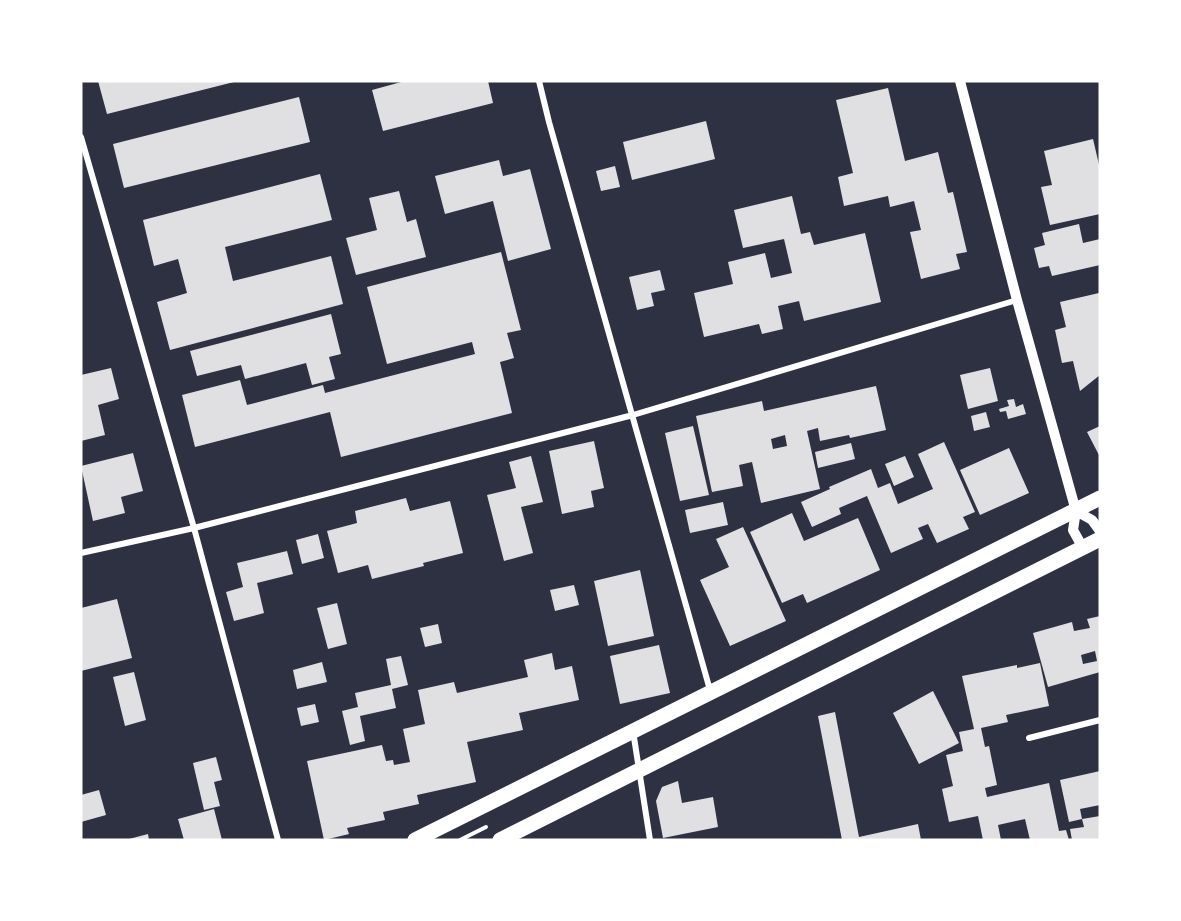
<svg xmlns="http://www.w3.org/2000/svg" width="1181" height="921" font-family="'Sofia Sans Condensed',sans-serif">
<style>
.building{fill:#e0e0e3;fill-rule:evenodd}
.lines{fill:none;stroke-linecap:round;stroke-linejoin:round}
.path{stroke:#fff;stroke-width:4}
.minor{stroke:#fff;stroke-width:6}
.tertiary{stroke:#fff;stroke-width:10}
.primary{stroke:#fff;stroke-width:15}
</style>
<rect width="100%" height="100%" fill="#2d3142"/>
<!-- building -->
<path class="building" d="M98,81H234V82L107,114Z
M405,81H488L493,103L383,131L372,90Z
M888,88L905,161L938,152L948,193L953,192L967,252L956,254L960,269L921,279L910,232L921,230L914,201L890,207L888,196L844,206L838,177L853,173L836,100Z
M299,97L310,142L124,188L113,144Z
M706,121L715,159L632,180L623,142Z
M1093,139L1100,169V214L1050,225L1041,187L1052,185L1044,151Z
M499,160L503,176L530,169L551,249L508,261L493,201L445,214L435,176Z
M615,166L620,187L601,191L596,171Z
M320,174L332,220L225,247L233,281L331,256L343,304L170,350L157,302L187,293L178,259L154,266L143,220Z
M399,191L407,222L416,219L426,257L356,275L346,238L377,230L369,198Z
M792,196L801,234L810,232L814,245L865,233L881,302L804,321L799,301L778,306L783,329L762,334L759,324L704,337L694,293L733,284L728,262L765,253L771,278L792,273L784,239L743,248L734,210Z
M1079,224L1083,243L1100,239V265L1052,276L1049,266L1039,268L1034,248L1045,245L1042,233Z
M501,252L521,330L507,333L514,358L500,362L512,413L341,457L330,412L195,447L182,395L240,380L247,405L323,385L325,393L475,354L472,342L387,364L367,287Z
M660,270L665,290L651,293L654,306L637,310L629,277Z
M1099,293L1100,375L1080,391L1073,361L1062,363L1055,330L1066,327L1060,302Z
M331,314L341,354L329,357L335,379L312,385L306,363L245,379L241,365L197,376L190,351Z
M111,368L119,399L98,405L105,435L81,441V375Z
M990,368L998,401L968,409L960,375Z
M876,386L886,430L850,438L849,435L820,441L818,428L807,431L820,489L761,503L752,462L739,465L743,486L712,492L696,416L762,401L764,411ZM785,435L787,446L773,449L771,439Z
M1014,399L1016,407L1023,404L1026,414L1008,419L1006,411L1000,412L999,409L1009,406L1007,400Z
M986,412L990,427L974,431L971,416Z
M693,426L709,495L680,501L665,433Z
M1100,426V457L1087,432Z
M594,441L604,488L591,491L594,507L562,514L549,451Z
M944,442L975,512L963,517L969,529L937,543L928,524L918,528L923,539L891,553L867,496L839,508L841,514L812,527L801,502L830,489L829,487L871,469L878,488L890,483L898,504L933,489L918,454Z
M851,443L855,459L818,468L815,452Z
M1009,448L1029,493L980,515L960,470Z
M133,453L143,491L121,497L125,513L93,521L81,466Z
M531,456L543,502L521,507L533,553L504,561L487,495L516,488L509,462Z
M905,456L914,477L894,486L885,464Z
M406,498L410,511L450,501L463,553L423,563L424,566L372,579L368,565L338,573L327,531L357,523L355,511Z
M723,502L728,525L690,533L685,510Z
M792,513L804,541L858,518L880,570L807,603L803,594L782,603L750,532Z
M743,527L786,621L730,646L700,580L729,567L716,539Z
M318,534L324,558L302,564L296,540Z
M287,551L293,574L257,583L264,613L234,621L226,592L243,587L237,563Z
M640,570L654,636L608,646L594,581Z
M574,585L579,605L555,611L550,590Z
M117,599L132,658L81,671V608Z
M337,603L347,644L328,649L317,608Z
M1100,616V672L1048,687L1033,633L1072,622L1074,631L1090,628L1087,619ZM1095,651L1097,661L1083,664L1081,655Z
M438,624L442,643L425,647L420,628Z
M659,645L670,693L620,704L610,656Z
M552,653L555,670L572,666L579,700L519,713L523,730L467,742L476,782L417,795L419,804L383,812L385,820L347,828L349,834L324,840L307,761L382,745L386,761L393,760L394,765L410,762L403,729L425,724L418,690L454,682L457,693L528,677L524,660Z
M401,656L408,685L392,689L396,708L360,716L365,741L350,745L342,711L358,707L355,693L391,685L386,659Z
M322,662L327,682L297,689L293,670Z
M1040,663L1049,706L1006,715L1008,722L981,728L985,747L989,746L997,785L985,788L987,797L1049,783L1059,831L1066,830L1069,840H1030L1025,819L998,825L1001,840H983L978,816L949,822L942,789L953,786L946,755L963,751L959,732L974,729L962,676L1017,665V668Z
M134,672L146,720L125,726L113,677Z
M933,691L959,743L919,764L893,713Z
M315,704L319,722L301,726L297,708Z
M835,712L859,837L918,824L921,840H842L818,716Z
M216,757L222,780L214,782L220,806L204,810L193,763Z
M1100,771V805L1080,809L1082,819L1069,822L1060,780Z
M678,781L682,803L713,797L718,827L663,838L656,801L662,787Z
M99,790L106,815L81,822V795Z
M214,809L222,840H184L178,819Z
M1100,816V840H1072L1070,829L1084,827L1082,819Z
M148,834L149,840H129V839Z"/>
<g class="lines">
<!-- path -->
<path class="path" d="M460,840L486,827"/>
<!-- minor -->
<path class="minor" d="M539,81L549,122L710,690
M81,137L194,528L278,840
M81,553L194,528L633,415L1017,300
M633,731L650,840
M1029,738L1100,720"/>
<!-- tertiary -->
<path class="tertiary" d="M960,81L1017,300L1076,511L1092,520L1100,531
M1076,511L1073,530L1083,548"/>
<!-- primary -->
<path class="primary" d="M415,840L1100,498
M500,840L1100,539"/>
</g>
<!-- border -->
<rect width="1181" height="921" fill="none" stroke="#ffffff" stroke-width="165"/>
</svg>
